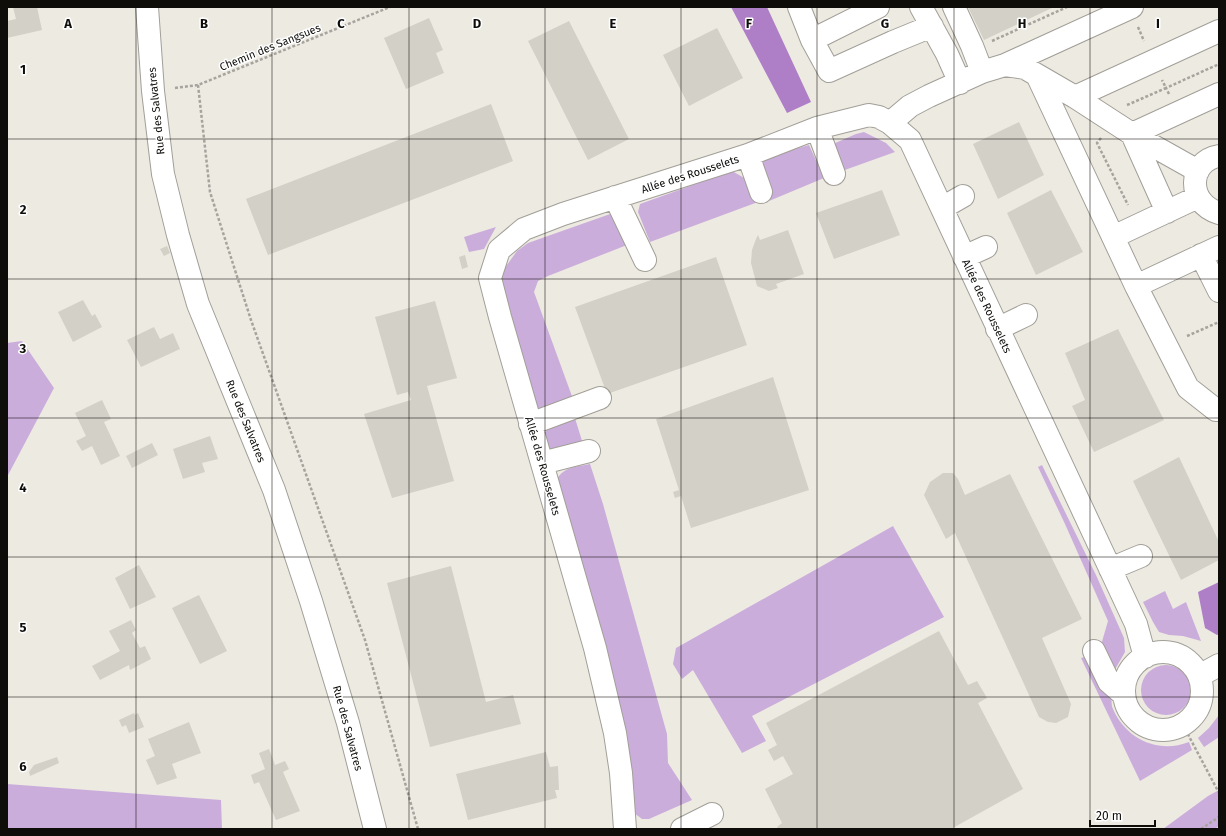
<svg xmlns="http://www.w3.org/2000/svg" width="1226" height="836" font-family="'Fira Sans',sans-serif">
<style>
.green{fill:#cbaddc}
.water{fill:#ae7fc7}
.building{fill:#d2d0c7}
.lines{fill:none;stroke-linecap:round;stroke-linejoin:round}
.minor-casing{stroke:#a19f97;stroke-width:24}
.path{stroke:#a6a49d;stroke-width:2.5;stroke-dasharray:3 2;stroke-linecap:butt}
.minor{stroke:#fff;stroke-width:22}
.grid{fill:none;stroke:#0e0d0a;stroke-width:1;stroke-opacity:0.55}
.labels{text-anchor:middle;stroke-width:3;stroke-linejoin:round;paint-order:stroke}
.street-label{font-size:11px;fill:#0e0d0a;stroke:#fff}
.grid-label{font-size:13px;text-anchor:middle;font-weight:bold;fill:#0e0d0a;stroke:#fff;stroke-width:3;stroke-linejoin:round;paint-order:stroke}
</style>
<rect width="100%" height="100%" fill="#edeae2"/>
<!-- green -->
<path class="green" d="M864,132L886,143L895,152L842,171L833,144L856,134Z
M809,145L824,178L769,201L755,169L757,160Z
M732,171L746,179L758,202L650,242L638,212L640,204Z
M613,213L627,245L548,276L538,281L534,292L573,399L536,410L499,289L504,269L517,251L528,243Z
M496,227L484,249L469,252L464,237Z
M22,341L54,388L7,477V343Z
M574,415L583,444L553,450L544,444L542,436L549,427Z
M590,464L603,504L667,734L668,763L692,800L649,819H642L634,813L556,480C565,466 576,467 590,464Z
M1042,465L1096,575L1124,638L1125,652L1113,673L1101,645L1108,621L1065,524L1038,467Z
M893,526L944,617L752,716L766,741L742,753L693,670L682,679L673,664L676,648Z
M1165,591L1173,609L1186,602L1201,641L1183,636L1169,635L1159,632L1153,622L1143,602Z
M1088,656C1096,669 1105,683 1111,697C1112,700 1111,705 1113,709C1126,739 1158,754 1189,742L1192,750L1140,781L1081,658Z
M1141 690a25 25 0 1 1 50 0a25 25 0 1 1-50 0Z
M1219,715V737L1204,747L1198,738L1209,728Z
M7,784L221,800L222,829H7Z
M1219,790V826L1215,829H1163L1208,796Z"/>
<!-- water -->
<path class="water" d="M731,7H767L811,102L787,113Z
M1219,582V634L1217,635L1205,628L1198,592Z"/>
<!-- building -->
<path class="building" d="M13,7H37L42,30L7,38V21L16,19Z
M968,7H1054L984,40Z
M429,18L443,50L436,53L444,73L406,89L384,38Z
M569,21L629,139L588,160L528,41Z
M717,28L743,78L689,106L663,55Z
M491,104L513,161L268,255L246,199Z
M1019,122L1044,175L998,199L973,144Z
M882,190L900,235L834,259L816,213Z
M1051,190L1083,252L1036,275L1007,213Z
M788,230L804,274L776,284L778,288L769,291L757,286L751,263L752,250L756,239L758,235L760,240Z
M167,246L170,253L164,256L160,249Z
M465,255L468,267L462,269L459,257Z
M716,257L747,345L607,394L575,307Z
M83,300L92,316L95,314L102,327L73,342L58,312Z
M435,301L457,378L427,386L454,481L392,498L364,414L411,400L408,392L397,395L375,317Z
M154,327L160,339L173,333L180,349L141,367L127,340Z
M1118,329L1164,420L1094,452L1072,406L1085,400L1065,353Z
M773,377L809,490L691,528L681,496L675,498L673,492L679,490L656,419Z
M102,400L111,419L104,422L120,456L101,465L92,446L82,451L76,441L86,436L75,413Z
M210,436L218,459L202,463L205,472L183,479L173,449Z
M152,443L158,455L132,468L126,456Z
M1179,457L1219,542V560L1181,580L1133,481Z
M943,473H953L958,479L965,495L1010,474L1082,619L1042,638L1071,704L1068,717L1056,723L1048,722L1039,717L955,533L946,539L924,495L930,482Z
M139,565L156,597L130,609L115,578Z
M451,566L486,702L513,695L521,724L430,747L387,583Z
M199,595L227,651L200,664L172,608Z
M131,620L136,630L132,633L140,648L145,646L151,659L130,670L129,665L100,680L92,666L120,651L109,631Z
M939,631L968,685L977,681L987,698L978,703L1023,789L951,829H778L777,827L782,823L765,789L793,774L783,756L774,761L768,750L777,745L766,723Z
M134,713L135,715L138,713L144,727L129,733L126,725L122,727L119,720Z
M189,722L201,753L172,764L177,778L157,785L146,760L155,756L148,739Z
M269,749L275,765L285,761L289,769L283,772L300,811L276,820L259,782L254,784L251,775L265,769L259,753Z
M546,752L550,767L558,766L559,790H555L557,798L468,820L456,774Z
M57,757L59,763L30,776L29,772L34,765Z"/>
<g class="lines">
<defs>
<path id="minor" d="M147,7L153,91L163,174L178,235L198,304L274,490L311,601L348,723L375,829
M799,7L812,40L878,7
M921,7L947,54L960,83
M954,7L972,46L982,72
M812,40L829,71L893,42L932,26
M1005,65L1132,7
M1037,75L1136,286L1188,388L1216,410L1219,409
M1075,97L1219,31
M890,123L910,106L929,96L982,72L1005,65L1025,68L1075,97L1132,134L1198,171
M817,128L834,174
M748,155L761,192
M1219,156C1188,161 1186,203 1219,213
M615,197L645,260
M942,208L963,196
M1167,212L1132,134L1219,94
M1113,237L1198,197
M1201,255L1219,291
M964,257L986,247
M1136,286L1219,247
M997,329L1026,315
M530,424L600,398
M542,463L589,451
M1110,569L1141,556
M1094,651L1109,682L1124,695
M1124 691a39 39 0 1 1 78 0a39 39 0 1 1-78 0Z
M1199,676L1219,665
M625,829L621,773L615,733L595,648L500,317L490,278L499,250L524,229L563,214L748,155L817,128L869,115L879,117L890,123L910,140L1136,624L1145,657
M682,829L712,814"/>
</defs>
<!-- minor casing -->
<use href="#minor" class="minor-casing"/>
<!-- path -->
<path class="path" d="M1138,27L1144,41
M992,41L1067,7
M198,85L210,192L251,320L365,640L418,829
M175,88L198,85L390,7
M1169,94L1166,88L1219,64
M1127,105L1166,88L1162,80
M1101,138L1097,143L1128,205
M1187,336L1219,322
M1183,725L1219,793
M1201,829L1219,817"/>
<!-- minor -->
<use href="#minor" class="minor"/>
</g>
<!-- grid -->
<path class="grid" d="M136,7V829M272,7V829M409,7V829M545,7V829M681,7V829M817,7V829M954,7V829M1090,7V829M7,139H1219M7,279H1219M7,418H1219M7,557H1219M7,697H1219"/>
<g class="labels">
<!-- street labels -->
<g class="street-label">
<text transform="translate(270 47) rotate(-22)" y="4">Chemin des Sangsues</text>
<text transform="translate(156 111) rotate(-96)" y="4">Rue des Salvatres</text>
<text transform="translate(690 174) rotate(-18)" y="4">Allée des Rousselets</text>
<text transform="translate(987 306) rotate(65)" y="4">Allée des Rousselets</text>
<text transform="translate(246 421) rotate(68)" y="4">Rue des Salvatres</text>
<text transform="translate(543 466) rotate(74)" y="4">Allée des Rousselets</text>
<text transform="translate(348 728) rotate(75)" y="4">Rue des Salvatres</text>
</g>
</g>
<g class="grid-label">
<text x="68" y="28">A</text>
<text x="204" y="28">B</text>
<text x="341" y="28">C</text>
<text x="477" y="28">D</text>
<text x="613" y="28">E</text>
<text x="749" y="28">F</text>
<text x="885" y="28">G</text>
<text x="1022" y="28">H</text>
<text x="1158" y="28">I</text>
<text x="23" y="74">1</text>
<text x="23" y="214">2</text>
<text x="23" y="353">3</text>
<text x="23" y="492">4</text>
<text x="23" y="632">5</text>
<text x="23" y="771">6</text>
</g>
<!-- border -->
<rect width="1226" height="836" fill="none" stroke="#0e0d0a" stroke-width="16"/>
<!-- scale -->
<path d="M1090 820v6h65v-6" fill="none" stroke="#0e0d0a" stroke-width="2"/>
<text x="1096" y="820" font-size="12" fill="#0e0d0a" stroke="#ffffff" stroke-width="3" paint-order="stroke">20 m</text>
</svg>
